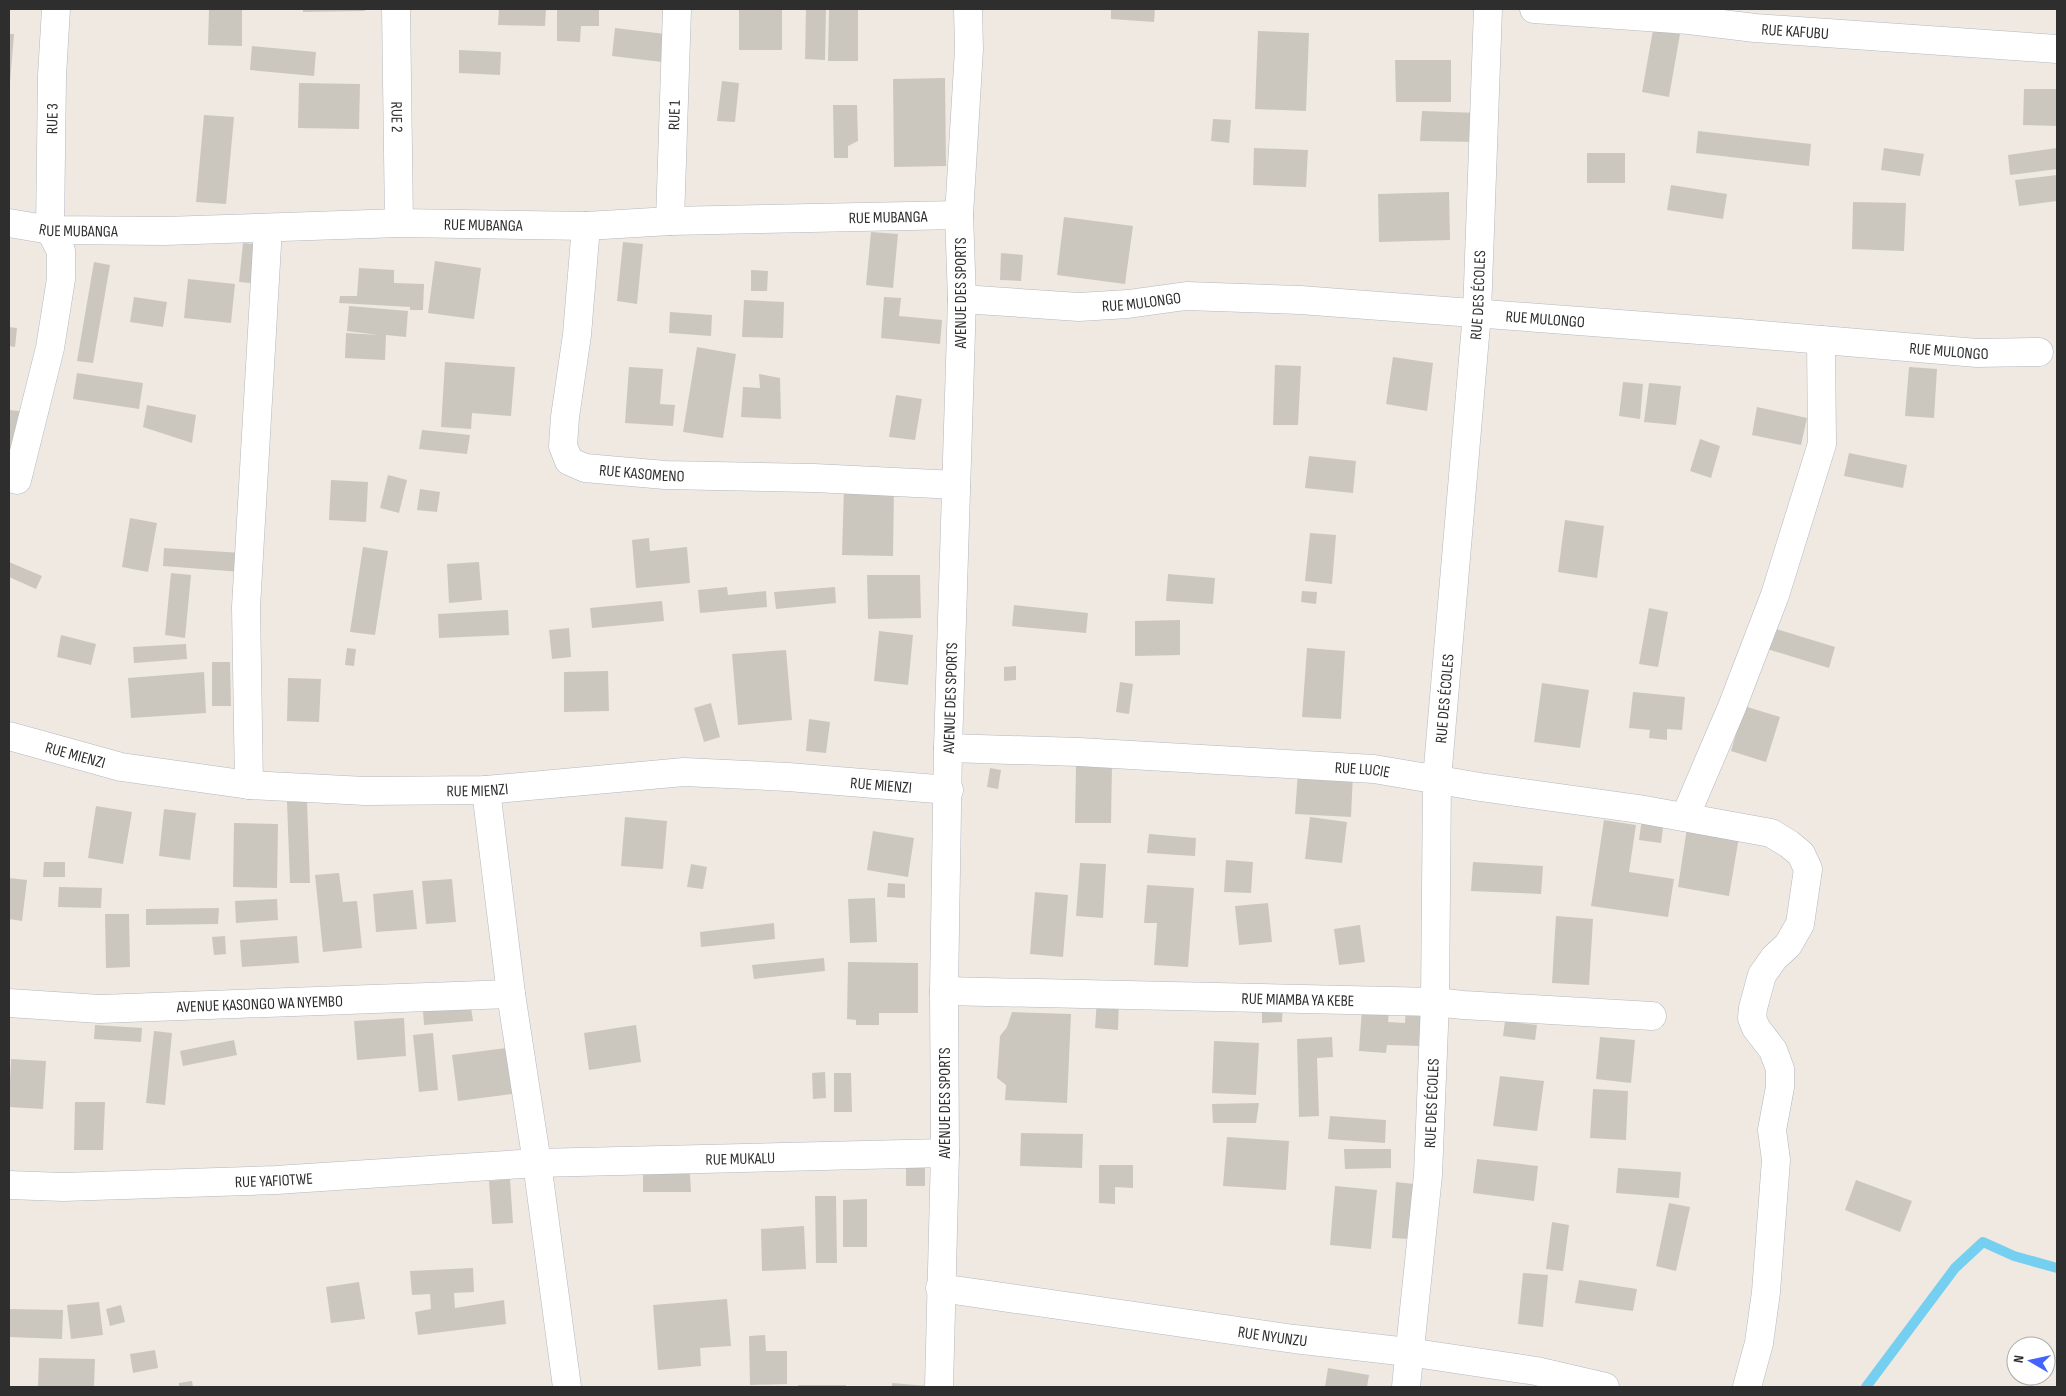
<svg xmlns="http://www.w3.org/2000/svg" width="2066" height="1396" font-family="'Sofia Sans Condensed',sans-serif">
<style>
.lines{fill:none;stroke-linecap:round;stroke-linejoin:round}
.stream{stroke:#75cff0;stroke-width:10}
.building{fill:#cbc7bf}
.minor-casing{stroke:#b4b7c1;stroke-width:29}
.tertiary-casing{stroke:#b4b7c1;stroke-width:29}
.minor{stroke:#fff;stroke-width:28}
.tertiary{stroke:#fff;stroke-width:28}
.labels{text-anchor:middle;stroke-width:4;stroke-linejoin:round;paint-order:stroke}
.street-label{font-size:16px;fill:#2e2e2e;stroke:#fff}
</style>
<rect width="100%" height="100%" fill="#efe9e1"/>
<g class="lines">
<!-- stream -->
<path class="stream" d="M1866,1387L1955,1268L1983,1242L2014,1256L2057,1268"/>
</g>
<!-- building -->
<path class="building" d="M209,9H242V46L208,45Z
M303,9H365V11L303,12Z
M499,9H546L545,26L498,25Z
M557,9H599V26H581L580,42L557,41Z
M739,9H782V50H739Z
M806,9H826L825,60L805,59Z
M829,9H858V61H828Z
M1111,9H1155L1154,22L1111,19Z
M615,28L665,34L662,62L612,56Z
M1653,30L1680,34L1669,97L1642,92Z
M1258,31L1309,33L1306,111L1255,109Z
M9,34H14L10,83H9Z
M252,46L316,52L314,76L250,70Z
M459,50L501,52L500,75L459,73Z
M1395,60H1451V102H1396Z
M945,78L946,166L894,167L893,79Z
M722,81L739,83L735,122L717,121Z
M299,83L360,84L359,129L298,128Z
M2024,89H2057V126L2023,125Z
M833,105H857L858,141L848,146V158H834Z
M1422,111L1479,113L1478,142L1420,141Z
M204,115L234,117L226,204L196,202Z
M1213,119L1231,120L1229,143L1211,141Z
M1698,131L1811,144L1809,166L1696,153Z
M1254,148L1308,150L1306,187L1253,185Z
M1884,148L1924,154L1920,176L1881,170Z
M2057,148V169L2010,175L2008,155Z
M1587,153H1625V183H1587Z
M2057,175V201L2019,206L2015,180Z
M1671,185L1727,194L1723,219L1667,210Z
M1449,192L1450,240L1379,242L1378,194Z
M1853,202L1906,203L1904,251L1852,249Z
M1064,217L1133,226L1125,284L1057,275Z
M871,232L898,234L893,288L866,285Z
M623,242L643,244L637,304L617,301Z
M243,243L266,245L262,284L239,282Z
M1001,253L1023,255L1021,281L1000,280Z
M435,261L481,268L474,319L428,313Z
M94,262L110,265L93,363L77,361Z
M359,268L394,270V283L424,284L423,310H410V307L339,303L340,296H357Z
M751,270L768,271L767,291H751Z
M188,279L235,284L231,323L184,318Z
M134,297L167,302L163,327L130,322Z
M884,297L901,298L899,316L942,320L940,344L881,338Z
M744,300L784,302L783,338L742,337Z
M349,306L408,311L406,337L386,335L385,360L345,358L346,333L379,335L347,331Z
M670,312L712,315L711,336L669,333Z
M9,327L17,328L15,347L9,346Z
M697,347L736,354L723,438L683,432Z
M1393,357L1433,363L1427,411L1386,404Z
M445,362L515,367L511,416L472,413L471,429L441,427Z
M1275,365L1301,366L1298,425H1273Z
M629,367L663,369L660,404L675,405L673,426L625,423Z
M1909,367L1937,369L1934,418L1905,416Z
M77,373L143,383L139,409L73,399Z
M759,374L780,378L781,419L741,417L743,387L760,388Z
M1623,382L1643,384L1640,419L1619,416Z
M1649,383L1681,386L1676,425L1644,422Z
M896,395L922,399L915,440L889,437Z
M147,405L196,415L192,443L143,427Z
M1757,407L1807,418L1801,445L1752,435Z
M9,410L20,411L18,450H9Z
M422,430L470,435L467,454L419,449Z
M1700,439L1720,446L1711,478L1690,471Z
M1849,453L1907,465L1903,488L1844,476Z
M1309,456L1356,461L1353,493L1305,488Z
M388,475L407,480L399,513L380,508Z
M331,480L368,482L366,522L329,520Z
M844,486L894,487L893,556L842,555Z
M420,489L440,492L437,512L417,510Z
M130,518L157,523L148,572L122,567Z
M1565,520L1604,526L1597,578L1558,572Z
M1310,533L1336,535L1332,584L1305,581Z
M649,538L650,551L687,547L690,583L636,588L632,540Z
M363,547L388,551L375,635L350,632Z
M164,548L242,553L241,572L163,566Z
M9,562L42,576L36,589L9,577Z
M479,562L482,600L449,603L447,564Z
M171,573L191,575L185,638L165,635Z
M1168,574L1215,578L1213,604L1166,601Z
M867,575H920L921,618L868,619Z
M727,587L728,595L766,591L767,607L700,613L698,590Z
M835,587L836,603L776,609L774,592Z
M1302,591L1317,592L1316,604L1301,602Z
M662,601L664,621L592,628L590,608Z
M1014,605L1088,613L1086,633L1012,626Z
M1649,608L1668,612L1658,667L1639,664Z
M508,610L509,635L439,638L438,614Z
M1180,620V655L1135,656V621Z
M569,628L571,657L552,659L549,630Z
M1773,628L1835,647L1829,668L1767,649Z
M879,631L913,635L908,685L874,681Z
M61,635L96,644L91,665L57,657Z
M186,644L187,659L134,663L133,647Z
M347,648L356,649L354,666L345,665Z
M1307,648L1345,651L1341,719L1302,717Z
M786,650L792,720L738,725L732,654Z
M212,662H230L231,706H212Z
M1016,666V680L1004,681V667Z
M608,671L609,711L564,712V672Z
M204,672L206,713L131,718L128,678Z
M288,678L321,679L319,722L287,721Z
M1120,682L1133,684L1129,714L1116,712Z
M1542,683L1589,690L1580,748L1534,742Z
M1633,692L1685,697L1682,730L1667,729V740L1649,738L1650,730L1629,728Z
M711,703L720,737L704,742L694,708Z
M1744,706L1780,717L1766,762L1731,751Z
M809,719L830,722L826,753L806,751Z
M1076,765H1112L1111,823H1075Z
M990,768L1001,770L998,789L987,787Z
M1298,771L1353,774L1351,817L1295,814Z
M307,801L310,883H290L287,802Z
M96,806L132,812L123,864L88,858Z
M164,809L196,813L190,860L159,856Z
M625,817L667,821L663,869L621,866Z
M1310,817L1347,822L1342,863L1305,859Z
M1642,818L1664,821L1661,843L1639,840Z
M1604,820L1636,825L1629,872L1674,879L1668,917L1591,906Z
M234,823L278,824L277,888L233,887Z
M1687,828L1739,837L1729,896L1678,887Z
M873,831L914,838L908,877L867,870Z
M1149,834L1196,838L1195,856L1147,853Z
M1226,860L1253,862L1251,893L1224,892Z
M44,862H65V877H43Z
M1473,862L1543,866L1541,894L1471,891Z
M1080,863L1106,864L1103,918L1076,916Z
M691,864L707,867L703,889L687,887Z
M339,873L343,902L357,901L362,948L323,952L315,875Z
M9,878L27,880L22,921L9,919Z
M452,879L456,922L426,924L422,881Z
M888,883L905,884V898L887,897Z
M1147,885L1194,888L1188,967L1154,965L1157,923H1144Z
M59,887L102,888L101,908L58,907Z
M413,890L417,929L376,932L373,894Z
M1035,892L1068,895L1063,957L1030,954Z
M875,898L877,942L850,943L848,899Z
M277,899L278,920L236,923L235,901Z
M1268,903L1272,942L1239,945L1235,906Z
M219,908L218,924L146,925V909Z
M105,914H129L130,967L106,968Z
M1556,916L1593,919L1589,985L1552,983Z
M774,923L775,939L701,947L700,932Z
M1360,925L1365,962L1339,965L1334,929Z
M225,936L226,954L214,955L212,937Z
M297,936L299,963L242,967L240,940Z
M824,958L825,971L754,979L752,965Z
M848,962L918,963V1013H879V1025H856V1020L847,1019Z
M1097,999L1119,1000L1118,1030L1095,1028Z
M1262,1002L1283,1003L1282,1022L1262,1023Z
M1406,1006L1424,1007L1422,1046L1387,1045L1386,1053L1359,1051L1362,1008L1389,1010L1388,1022L1405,1023Z
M471,1007L473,1021L424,1025L423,1011Z
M1012,1012L1071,1014L1067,1103L1005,1100L1006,1085L997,1078L1000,1036L1007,1027Z
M404,1018L406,1056L357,1060L354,1021Z
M1505,1021L1537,1025L1535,1040L1503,1036Z
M95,1025L142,1028L141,1042L94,1039Z
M636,1025L641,1062L589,1070L584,1033Z
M154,1031L172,1033L165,1105L146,1103Z
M433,1033L438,1090L419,1092L413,1035Z
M1332,1037L1333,1057L1317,1058L1319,1116L1299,1117L1297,1039Z
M1600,1037L1635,1040L1631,1083L1596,1079Z
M234,1040L237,1055L183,1066L180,1051Z
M1214,1041L1259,1043L1256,1095L1212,1093Z
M513,1047L519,1093L458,1101L452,1055Z
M11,1059L46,1061L43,1109L9,1107Z
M825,1072L826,1098L813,1099L812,1073Z
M834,1073H851L852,1112H834Z
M1500,1076L1544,1081L1537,1131L1493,1126Z
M1593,1089L1628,1091L1626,1140L1590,1138Z
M75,1102H105L103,1150H74Z
M1259,1103L1256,1123H1213L1212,1104Z
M1330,1116L1386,1120L1385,1143L1328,1139Z
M1021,1133L1083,1134L1082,1168L1020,1166Z
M1227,1137L1289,1141L1286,1190L1223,1186Z
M1344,1149H1391V1168L1345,1169Z
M1477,1159L1538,1166L1534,1201L1473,1193Z
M1099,1165H1133V1188L1115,1187V1204L1099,1203Z
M906,1167H925V1186H906Z
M1618,1168L1681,1172L1679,1198L1616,1193Z
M643,1174H690L691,1192H643Z
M510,1179L513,1223L492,1224L489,1181Z
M1856,1180L1912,1201L1900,1232L1845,1210Z
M1396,1182L1414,1184L1409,1239L1392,1238Z
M1335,1186L1377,1190L1371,1249L1330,1245Z
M815,1196H836L837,1263H816Z
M867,1199V1247H843V1200Z
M1669,1203L1690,1207L1676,1271L1656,1266Z
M1552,1222L1569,1225L1563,1271L1546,1269Z
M804,1226L806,1269L762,1271L761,1229Z
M473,1268L474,1292L454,1293L455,1308L504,1300L506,1324L418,1335L415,1312L431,1309L430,1294L412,1295L410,1271Z
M1523,1273L1548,1275L1543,1327L1518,1324Z
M1579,1280L1637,1289L1633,1311L1575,1303Z
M359,1282L365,1319L331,1323L326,1287Z
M727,1299L731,1346L700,1348L701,1366L658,1370L653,1305Z
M99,1302L103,1335L71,1339L67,1305Z
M121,1305L125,1322L110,1326L106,1309Z
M9,1309L63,1310L62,1339L9,1337Z
M765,1335L766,1351H787V1384L750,1385L749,1336Z
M155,1350L158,1368L133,1373L130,1354Z
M39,1358L95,1359L94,1387H38Z
M1328,1368L1369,1375L1367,1387H1325Z
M192,1381L193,1387H179V1383Z
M892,1383L927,1386V1387H892Z
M798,1385H846V1387H798Z"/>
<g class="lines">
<defs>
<g id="minor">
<path id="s1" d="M396,9L399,223"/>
<path id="s2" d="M1534,9L1689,20L1755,28L2057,49"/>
<path id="s3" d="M670,221L677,9"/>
<path id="s4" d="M9,223L50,230L165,231L399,223L586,226L670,221L959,215"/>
<path id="s5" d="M586,226L577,335L565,417L563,446L569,461L585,468L665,475L814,478L956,485"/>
<path id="s6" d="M962,299L1079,307L1128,304L1186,296L1300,300L1739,333L1977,353L2039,352"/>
<path id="s7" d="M17,480L50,348L61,279V251L50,230L52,76L56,9"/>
<path id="s8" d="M9,736L121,767L249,785L365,791L486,790L684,772L788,777L949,790"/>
<path id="s9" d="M948,748L1079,752L1374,769L1480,787L1639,809L1771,833L1789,844L1801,854L1808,869L1800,924L1788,945L1774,958L1762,975L1753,1008L1752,1018L1756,1028L1773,1050L1780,1069V1087L1772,1130L1776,1160L1766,1292L1759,1343L1747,1387"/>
<path d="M249,785L246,607L268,228"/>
<path d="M486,790L511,994L537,1163L567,1387"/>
<path d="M1685,817L1732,707L1775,595L1822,444L1821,340"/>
<path id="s10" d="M944,991L1435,1002L1463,1005L1652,1016"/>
<path id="s11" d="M9,1003L100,1009L511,994"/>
<path id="s12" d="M9,1185L63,1187L276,1180L537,1163L945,1153"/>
<path id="s13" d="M940,1288L1294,1339L1408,1352L1536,1371L1605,1387"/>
<path id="s14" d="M1406,1387L1428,1175L1435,1002L1437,779L1477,313L1488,9"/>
</g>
<g id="tertiary">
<path id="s15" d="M939,1387L945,1153L944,991L948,748L962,299L959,215L969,49L968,9"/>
</g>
</defs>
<!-- minor casing -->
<use href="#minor" class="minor-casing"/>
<!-- tertiary casing -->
<use href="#tertiary" class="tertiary-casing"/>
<!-- minor -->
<use href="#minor" class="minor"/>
<!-- tertiary -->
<use href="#tertiary" class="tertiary"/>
</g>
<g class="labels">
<!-- street labels -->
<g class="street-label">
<text dy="6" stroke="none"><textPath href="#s2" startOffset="262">RUE KAFUBU</textPath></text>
<text dy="6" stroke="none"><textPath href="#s3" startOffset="106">RUE 1</textPath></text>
<text dy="6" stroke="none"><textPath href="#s1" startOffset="108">RUE 2</textPath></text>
<text dy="6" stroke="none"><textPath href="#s7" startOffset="369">RUE 3</textPath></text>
<text dy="6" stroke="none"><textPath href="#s4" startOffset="880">RUE MUBANGA</textPath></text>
<text dy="6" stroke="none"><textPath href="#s4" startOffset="475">RUE MUBANGA</textPath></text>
<text dy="6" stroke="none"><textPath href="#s4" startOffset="70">RUE MUBANGA</textPath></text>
<text transform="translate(960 293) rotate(-90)" y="6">AVENUE DES SPORTS</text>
<text dy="6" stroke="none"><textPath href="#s14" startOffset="1095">RUE DES ÉCOLES</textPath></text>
<text dy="6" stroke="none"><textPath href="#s6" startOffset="180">RUE MULONGO</textPath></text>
<text dy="6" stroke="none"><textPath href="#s6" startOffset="585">RUE MULONGO</textPath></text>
<text dy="6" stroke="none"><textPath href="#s6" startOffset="990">RUE MULONGO</textPath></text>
<text dy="6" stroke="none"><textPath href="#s5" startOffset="312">RUE KASOMENO</textPath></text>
<text dy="6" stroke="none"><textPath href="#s15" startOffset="689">AVENUE DES SPORTS</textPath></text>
<text dy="6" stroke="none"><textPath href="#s14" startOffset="690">RUE DES ÉCOLES</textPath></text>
<text dy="6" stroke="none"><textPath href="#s8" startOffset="69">RUE MIENZI</textPath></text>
<text dy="6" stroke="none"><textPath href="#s9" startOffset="415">RUE LUCIE</textPath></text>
<text dy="6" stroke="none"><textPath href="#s8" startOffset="879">RUE MIENZI</textPath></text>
<text dy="6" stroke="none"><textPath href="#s8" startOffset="474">RUE MIENZI</textPath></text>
<text dy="6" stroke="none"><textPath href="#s10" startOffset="354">RUE MIAMBA YA KEBE</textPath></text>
<text dy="6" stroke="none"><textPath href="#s11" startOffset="251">AVENUE KASONGO WA NYEMBO</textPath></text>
<text transform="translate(944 1103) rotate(-90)" y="6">AVENUE DES SPORTS</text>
<text dy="6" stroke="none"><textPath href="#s14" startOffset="285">RUE DES ÉCOLES</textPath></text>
<text dy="6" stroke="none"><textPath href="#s12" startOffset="732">RUE MUKALU</textPath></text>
<text dy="6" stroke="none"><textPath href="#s12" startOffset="265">RUE YAFIOTWE</textPath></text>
<text dy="6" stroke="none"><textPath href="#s13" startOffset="336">RUE NYUNZU</textPath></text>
</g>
</g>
<!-- border -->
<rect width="2066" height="1396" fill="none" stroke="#2e2e2e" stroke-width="20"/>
<!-- north arrow -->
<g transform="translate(2031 1361) rotate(279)"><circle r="24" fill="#ffffff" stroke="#ababab"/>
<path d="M0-4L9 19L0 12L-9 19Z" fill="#4264fb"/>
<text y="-8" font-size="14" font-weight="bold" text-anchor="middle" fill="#2e2e2e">N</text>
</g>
</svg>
